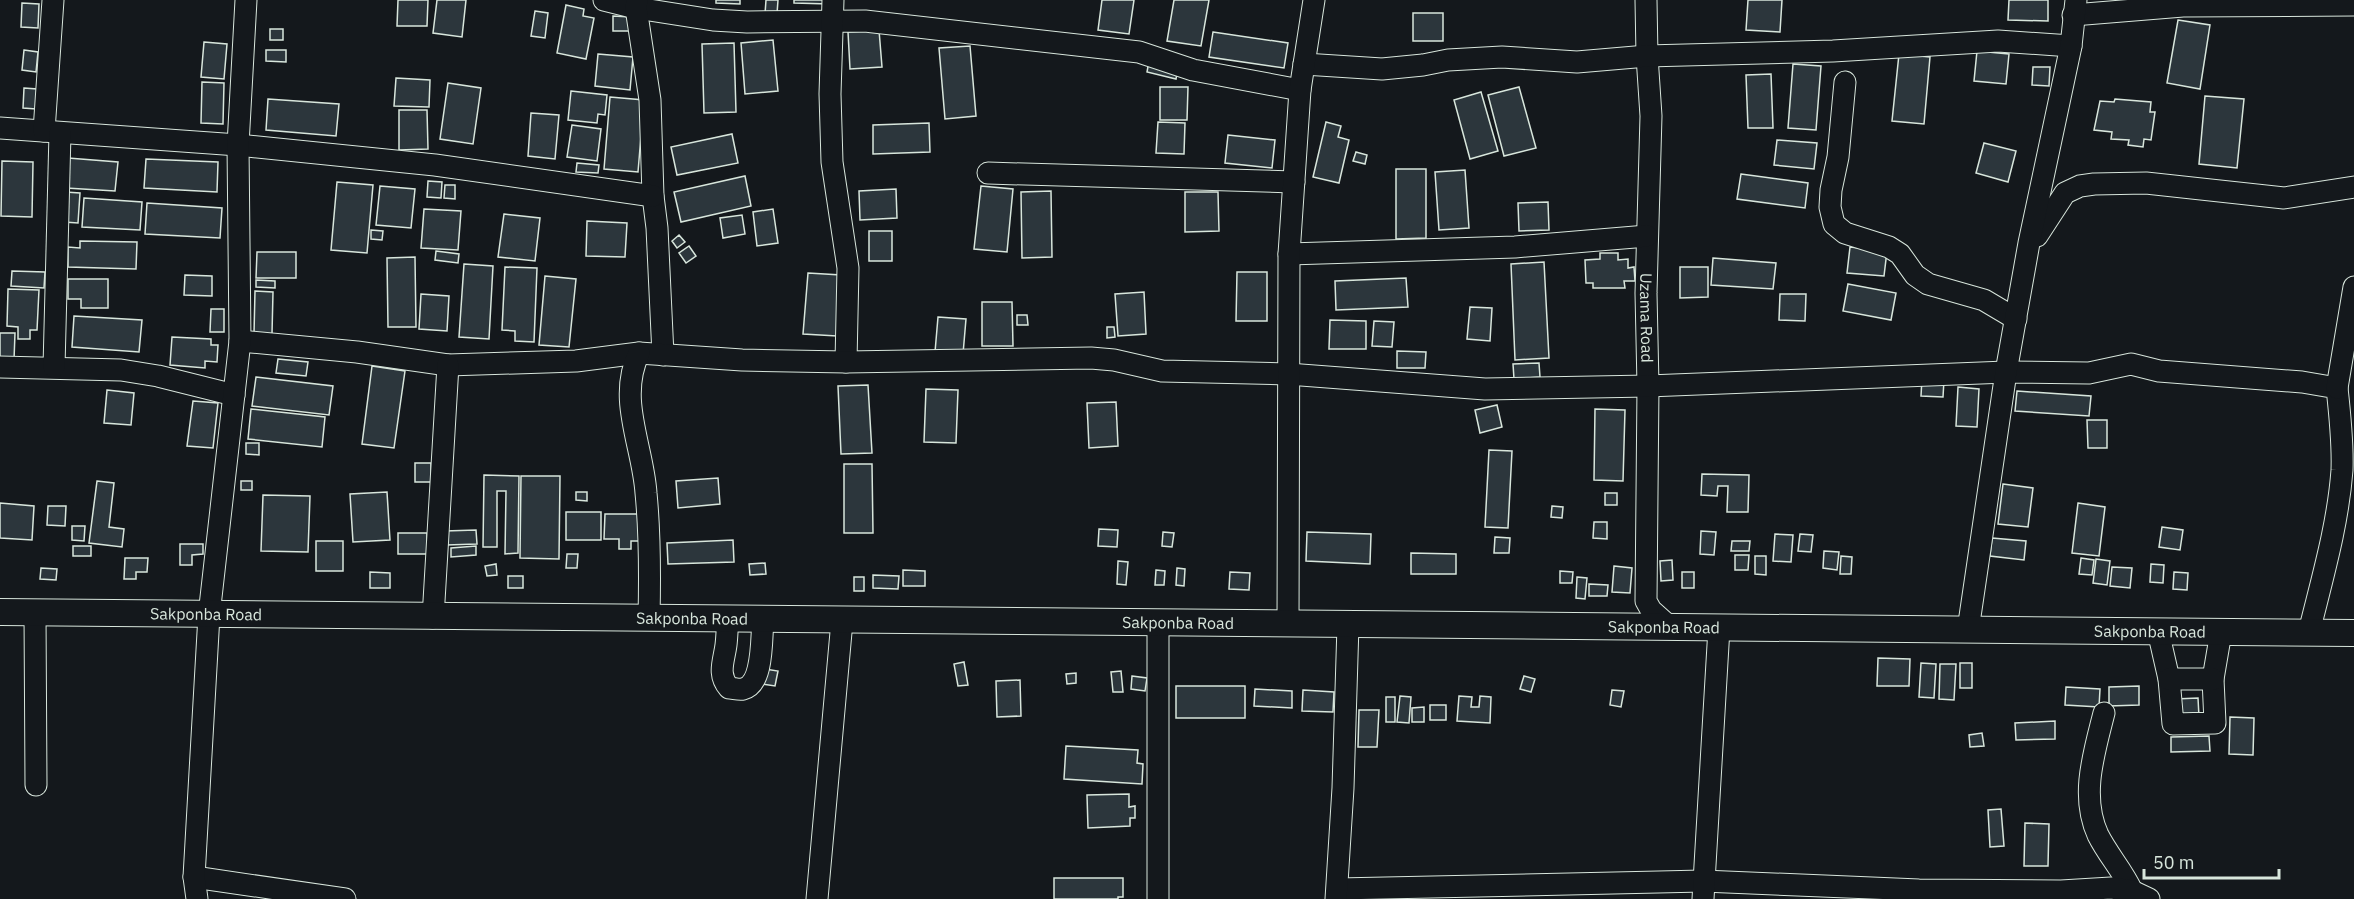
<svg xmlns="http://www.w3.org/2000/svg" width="2354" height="899" font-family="'IBM Plex Sans',sans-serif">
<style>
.building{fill:#2c363c;stroke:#d8e6dc;stroke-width:1.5}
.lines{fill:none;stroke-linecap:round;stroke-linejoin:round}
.minor-casing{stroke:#d8e6dc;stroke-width:23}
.major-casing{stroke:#d8e6dc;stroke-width:28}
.minor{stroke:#14181c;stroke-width:21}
.major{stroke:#14181c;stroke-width:26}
.labels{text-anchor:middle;stroke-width:4.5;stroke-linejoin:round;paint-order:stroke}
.street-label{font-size:16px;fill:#d8e6dc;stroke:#14181c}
</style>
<rect width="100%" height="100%" fill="#14181c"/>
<!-- building -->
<path class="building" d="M398,0H428L427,26H397Z
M437,0H466L462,37L433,33Z
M716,0H740V4L716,3Z
M766,0H778L777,14H765Z
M794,0H829V4L794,3Z
M1102,0H1134L1129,34L1098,30Z
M1174,0H1209L1201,46L1167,41Z
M1748,0H1782L1780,32L1746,30Z
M2009,0H2048V21L2008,20Z
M22,3L39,4L38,28L21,27Z
M566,5L584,9L583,16L594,18L586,59L557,53Z
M535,11L548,13L545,38L531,36Z
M1413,13H1443V41H1413Z
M613,16L631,17L630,31H613Z
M2178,20L2210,25L2200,89L2167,83Z
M270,29H283V40H270Z
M879,30L882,67L850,69L848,32Z
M1213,32L1288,43L1284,68L1209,57Z
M773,40L778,91L745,94L741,43Z
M204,42L227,44L224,79L201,77Z
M734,43L736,112L704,113L702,44Z
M970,46L976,116L945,119L939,48Z
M24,50L38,52L36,72L22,70Z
M266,50H286V62L266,61Z
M1977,51L2009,54L2006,84L1974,81Z
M598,54L633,57L630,90L595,86Z
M1899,54L1930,57L1924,124L1892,121Z
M1149,61L1178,67L1176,79L1147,72Z
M1793,64L1821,66L1816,130L1788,128Z
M2033,67H2050L2049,86L2032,85Z
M1771,74L1773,128H1748L1746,75Z
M396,78L430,80L429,107L394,106Z
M202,82L224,83L223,124L201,123Z
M448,83L481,88L473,144L440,139Z
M1160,87H1188L1187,120H1160Z
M1519,87L1536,148L1504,156L1488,95Z
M24,88L37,89L36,109L23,108Z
M571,91L607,95L605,115L598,114L597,123L568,120Z
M1481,92L1498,151L1470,159L1454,100Z
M2205,96L2244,99L2237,168L2199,164Z
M610,97L644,100L638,172L604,169Z
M268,99L339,104L336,136L266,130Z
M2115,99L2151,102L2150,112H2155L2151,140L2144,139L2143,147L2128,145L2129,140L2111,139L2112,132L2094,130L2100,101L2114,102Z
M399,110H427L428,149L399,150Z
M531,113L559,115L555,159L528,156Z
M1158,122L1185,123L1184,154L1156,153Z
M1326,122L1341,126L1338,137L1349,140L1339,183L1313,177Z
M929,123L930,152L873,154V125Z
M572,125L601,129L597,161L567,157Z
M732,134L738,163L677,175L671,147Z
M1228,135L1275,140L1272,168L1225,163Z
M1777,140L1817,143L1814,169L1774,165Z
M1984,143L2016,151L2008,182L1976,173Z
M1356,152L1367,155L1365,164L1353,161Z
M68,158L118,162L115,191L66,188Z
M146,159L218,162L217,192L144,188Z
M2,161L33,162L32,217L1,216Z
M577,163L599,165L598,173L576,172Z
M1396,169H1426V238L1396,239Z
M1465,170L1469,228L1439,230L1435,172Z
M1741,174L1808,183L1805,208L1737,199Z
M745,176L751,206L681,222L674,192Z
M428,181L442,182L441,198L427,197Z
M337,182L373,185L367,253L331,250Z
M445,185H455V199L444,198Z
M380,186L415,189L411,228L376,225Z
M981,186L1013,189L1007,252L974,249Z
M896,189L897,218L860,220L859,191Z
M1051,191L1052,257L1022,258L1021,192Z
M65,192L80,193L78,223L64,222Z
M1185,192H1218L1219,231L1185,232Z
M84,198L142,202L140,230L82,227Z
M1548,202L1549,230L1519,231L1518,203Z
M147,203L222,208L220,238L145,234Z
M424,209L461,211L458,250L421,248Z
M773,209L778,243L757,246L753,212Z
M504,214L540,218L535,261L498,257Z
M742,215L745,234L723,238L720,218Z
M587,221L627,223L625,257L586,256Z
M371,230L383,231L382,240L371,239Z
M869,231H892V261H869Z
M679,235L685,242L677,248L672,241Z
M80,241L137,242L136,269L68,267V247L80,248Z
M689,246L696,256L686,263L679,253Z
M1850,247L1887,251L1884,276L1847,273Z
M436,251L459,254L458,263L435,260Z
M257,252H296V278H256Z
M1600,253H1618V260L1628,259V268L1634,267L1635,281H1624L1625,288H1593V283H1586L1585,260L1600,259Z
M415,257L416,327H388L387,258Z
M1713,258L1776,263L1773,289L1711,285Z
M1544,262L1549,358L1515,360L1511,264Z
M464,264L493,266L489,339L459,337Z
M505,267L537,268L534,342L515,341V331L502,330Z
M1680,267H1708V297L1680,298Z
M12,271L45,272L44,288L11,286Z
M1237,272H1267V321H1236Z
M808,273L841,275L837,336L803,334Z
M185,275L212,276V296L184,295Z
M545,276L576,279L569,347L539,345Z
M1406,278L1408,307L1336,310L1335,281Z
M68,279H108V308H81V299H68Z
M256,280L275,281V288L256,287Z
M1848,284L1896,293L1891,320L1843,311Z
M8,289L39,290L37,330H30V339H18V327L7,326Z
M255,291L273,292L272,334H254Z
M1144,292L1146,334L1118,336L1115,294Z
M421,294L449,296L447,331L419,329Z
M1780,294H1806L1805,321L1779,320Z
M982,302H1012L1013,346H982Z
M1470,307L1492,308L1490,341L1467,339Z
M211,309H224V332H210Z
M1017,315H1027L1028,325H1017Z
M74,316L142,320L139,352L72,347Z
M938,317L966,319L963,354L935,352Z
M1330,320L1366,321V349H1329Z
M1374,321L1394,322L1392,347L1372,346Z
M1107,327H1114L1115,337L1107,338Z
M0,333H15L14,360L0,359Z
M172,337L211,339V345H218L217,362L205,361V368L170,365Z
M1397,351L1426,352L1425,368H1397Z
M278,359L308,362L306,376L276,373Z
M1539,363L1540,377L1514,379L1513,364Z
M372,366L405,371L394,448L362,444Z
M256,377L333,386L329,415L252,406Z
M1922,378L1944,380L1943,397L1921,396Z
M868,385L872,453L841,454L838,386Z
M1958,387L1979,389L1977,427L1956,426Z
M926,389L958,390L956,443L924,442Z
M107,390L134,393L131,425L104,423Z
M2017,391L2091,396L2089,416L2015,411Z
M193,401L218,403L213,448L187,446Z
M1116,402L1118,446L1089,448L1087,403Z
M1497,405L1502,427L1480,433L1475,410Z
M251,409L325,417L322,447L248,439Z
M1595,409L1625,410L1623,481L1594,480Z
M2087,420H2107V448H2088Z
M246,443H259V455L246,454Z
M1489,450L1512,451L1508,528L1485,527Z
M415,463H431V482H415Z
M844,464H872L873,533H844Z
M1702,474L1749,475L1748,512H1727L1728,486H1718L1717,496L1701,495Z
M484,475L519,476L518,553L505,554L506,491H497V547H483Z
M521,476H560L559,559L520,558Z
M718,478L720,504L678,508L676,481Z
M97,481L114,483L109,527L124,529L122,547L89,543Z
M241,481H252V490H241Z
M2003,484L2033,488L2028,527L1998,524Z
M387,492L390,540L353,542L350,494Z
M576,492H587V501L576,500Z
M1605,493H1617V505H1605Z
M263,495L310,496L308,552L261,551Z
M0,503L34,506L32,540L0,538Z
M2078,503L2105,507L2099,556L2072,553Z
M48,506H66L65,526L47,525Z
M1552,506L1563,507L1562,518L1551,517Z
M566,512H601V540H566Z
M605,514H643V541H631V549H619V539H604Z
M1594,522H1607V539L1593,538Z
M72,526H85L84,541L72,540Z
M2162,527L2183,530L2180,550L2159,547Z
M1099,529L1118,530L1117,547L1098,546Z
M476,530L477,544L446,545L445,531Z
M1701,531L1716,532L1714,555L1700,554Z
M1163,532L1174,533L1172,547L1162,546Z
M1307,532L1371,534L1370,564L1306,561Z
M398,533H427V554H398Z
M1775,534L1793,535L1791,562L1773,561Z
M1800,534L1813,535L1811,552L1798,551Z
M1495,537L1510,538L1509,553H1494Z
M1992,538L2026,541L2024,560L1990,556Z
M733,540L734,562L668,564L667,543Z
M316,541H343V571H316Z
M1732,541H1750L1749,551H1731Z
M180,544H203V554L192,555V565H180Z
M73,546H91V556H73Z
M476,546V555L451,557V548Z
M1824,551L1839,552L1837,570L1823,568Z
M1411,553L1456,554V574H1411Z
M567,554H578L577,568H566Z
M1735,555H1749L1748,570H1735Z
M1755,556H1766V575L1755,574Z
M1841,556L1852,557L1851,574H1840Z
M125,558H148L147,572H136V579H124Z
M2081,558L2094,560L2092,575L2079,574Z
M2096,559L2110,561L2107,585L2093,583Z
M1672,560L1673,580L1661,581L1660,561Z
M1118,561L1128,562L1126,585L1117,584Z
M765,563L766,574L750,575L749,564Z
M496,564L497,575L487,576L485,566Z
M2151,564L2164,565L2163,583L2150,582Z
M1614,566L1632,568L1630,593L1612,592Z
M2112,567L2132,568L2130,588L2110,586Z
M41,568L57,569L56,580L40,579Z
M1177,568L1185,569L1184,586L1176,585Z
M903,570L925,571V586H903Z
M1156,570L1165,571L1164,585H1155Z
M1560,571L1573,572L1572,583H1560Z
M370,572L390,573V588H370Z
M1230,572L1250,573L1249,590L1229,589Z
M1682,572H1694V588H1682Z
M2174,572L2188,573L2187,590L2173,589Z
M873,575L899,576L898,589L873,588Z
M508,576H523V588H508Z
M854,577H864V591H854Z
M1577,577L1587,578L1585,599L1576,598Z
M1589,584L1608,585L1607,596H1589Z
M1878,658L1910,659L1909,686H1877Z
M964,662L968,685L958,686L954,664Z
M1921,663L1936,664L1934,698L1919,697Z
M1960,663H1972V688H1960Z
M1940,664H1956L1954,700L1939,699Z
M765,669L778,671L775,686L762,684Z
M1121,671L1123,692H1113L1111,672Z
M1076,673V683L1067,684L1066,674Z
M1132,676L1147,678L1145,691L1131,689Z
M1524,676L1535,679L1531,692L1520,689Z
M1020,680L1021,716L997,717L996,681Z
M1176,686H1245V718H1176Z
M2139,686V705L2109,706V687Z
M2066,687L2100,689L2099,707L2065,705Z
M1255,689L1292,691V708L1254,706Z
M1303,690L1334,692L1333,712L1302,711Z
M1612,690L1624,691L1621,707L1610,705Z
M1400,696L1411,697L1409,723L1397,722Z
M1459,696L1472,697L1471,707H1479L1480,696L1491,697L1490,723L1457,721Z
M1386,697H1395V722H1386Z
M2198,698L2199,717L2176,718L2175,699Z
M1430,705H1446V720H1430Z
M1424,707V722H1412V708Z
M1359,710H1379L1377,747H1358Z
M2230,717L2254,718L2253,755L2229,754Z
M2055,721V739L2016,740L2015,723Z
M1982,733L1984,746L1970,747L1969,735Z
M2209,736L2210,751L2171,752V737Z
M1066,746L1138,750L1137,763L1143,764L1142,784L1064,779Z
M1129,794V807L1135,806V818H1130V826L1088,828L1087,795Z
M2001,809L2004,846L1990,847L1988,810Z
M2025,823L2049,824L2048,866H2024Z
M1054,878H1123V897H1118V899H1054Z"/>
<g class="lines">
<defs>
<g id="minor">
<path d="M604,0L636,8L713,20L747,22L865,21L1139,52L1193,70L1300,90"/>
<path d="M637,0L636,8L650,100L653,196L657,228L663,355"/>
<path d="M833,0L830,94L832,162L848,268L846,362"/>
<path id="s1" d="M1646,0L1647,56L1651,116L1646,293L1648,386L1646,601L1651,610L1670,627"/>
<path d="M2073,15L2183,6L2354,5"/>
<path d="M1304,64L1382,69L1423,65L1448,60L1502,57L1577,62L1647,56L1833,51L1998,41L2071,46"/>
<path d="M1845,82L1838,157L1831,190L1830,207L1834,224L1845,233L1889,247L1900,254L1915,275L1928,284L1984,300L2016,319"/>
<path d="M0,128L238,145L435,165L653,196"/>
<path d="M44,131L53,0"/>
<path d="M988,173L1294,182"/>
<path d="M2037,236L2065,193L2080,186L2094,184L2146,183L2284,198L2354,187"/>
<path d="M1289,254L1515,247L1647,236"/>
<path d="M240,341L357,352L448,365L576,361L639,353L742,360L846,362L1091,358L1114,360L1162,371L1288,374L1485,389L1648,386L2006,372L2089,373L2131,364L2159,371L2302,382L2337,388C2340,415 2343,443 2342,470C2338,525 2322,579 2309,632"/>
<path d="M639,353C617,399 643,446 646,493C650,534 650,576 649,617"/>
<path d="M0,367L121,370L158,376L234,395"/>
<path d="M54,367L60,133"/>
<path d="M2337,388L2354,287"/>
<path d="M35,613L36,785"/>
<path d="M433,618L448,365"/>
<path d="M728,620C727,628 727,637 726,645C724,661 717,674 729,688C733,688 739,690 743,689C764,684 761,638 763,620"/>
<path d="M1158,624V899"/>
<path d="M1288,624L1289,254L1300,90L1314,0"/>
<path d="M1968,630L2006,372L2029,243L2071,46L2076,0"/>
<path d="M2158,631L2169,679L2173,724L2215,723L2213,679L2221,632"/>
<path d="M2169,679H2213"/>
<path d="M2104,713C2094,753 2080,796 2098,835C2108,855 2123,871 2132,891"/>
<path d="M194,877L345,899"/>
<path d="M1338,889L1703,881L1919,890L2061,891L2111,888L2132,891L2149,899"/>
<path d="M197,899L194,877L209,615L240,341L238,145L246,0"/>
<path d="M817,899L842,621"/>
<path d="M1336,899L1343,788L1348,625"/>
<path d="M1703,899L1719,628"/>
</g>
<g id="major">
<path id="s2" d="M0,612L2354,633"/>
</g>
</defs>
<!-- minor casing -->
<use href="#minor" class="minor-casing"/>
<!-- major casing -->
<use href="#major" class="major-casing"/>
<!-- minor -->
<use href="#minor" class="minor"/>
<!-- major -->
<use href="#major" class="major"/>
</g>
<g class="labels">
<!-- street labels -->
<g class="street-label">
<text dy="6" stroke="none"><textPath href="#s1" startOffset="318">Uzama Road</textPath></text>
<text dy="6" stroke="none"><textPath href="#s2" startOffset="206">Sakponba Road</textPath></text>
<text dy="6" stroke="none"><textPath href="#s2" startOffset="692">Sakponba Road</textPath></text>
<text dy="6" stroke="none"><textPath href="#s2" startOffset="1178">Sakponba Road</textPath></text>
<text dy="6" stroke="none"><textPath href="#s2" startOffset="1664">Sakponba Road</textPath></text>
<text dy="6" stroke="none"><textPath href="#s2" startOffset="2150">Sakponba Road</textPath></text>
</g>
</g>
<!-- scale -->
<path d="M2144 869v9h135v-9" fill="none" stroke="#d8e6dc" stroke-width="3"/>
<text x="2153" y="869" font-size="18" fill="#d8e6dc" stroke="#14181c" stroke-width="4.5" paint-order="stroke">50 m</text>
</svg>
